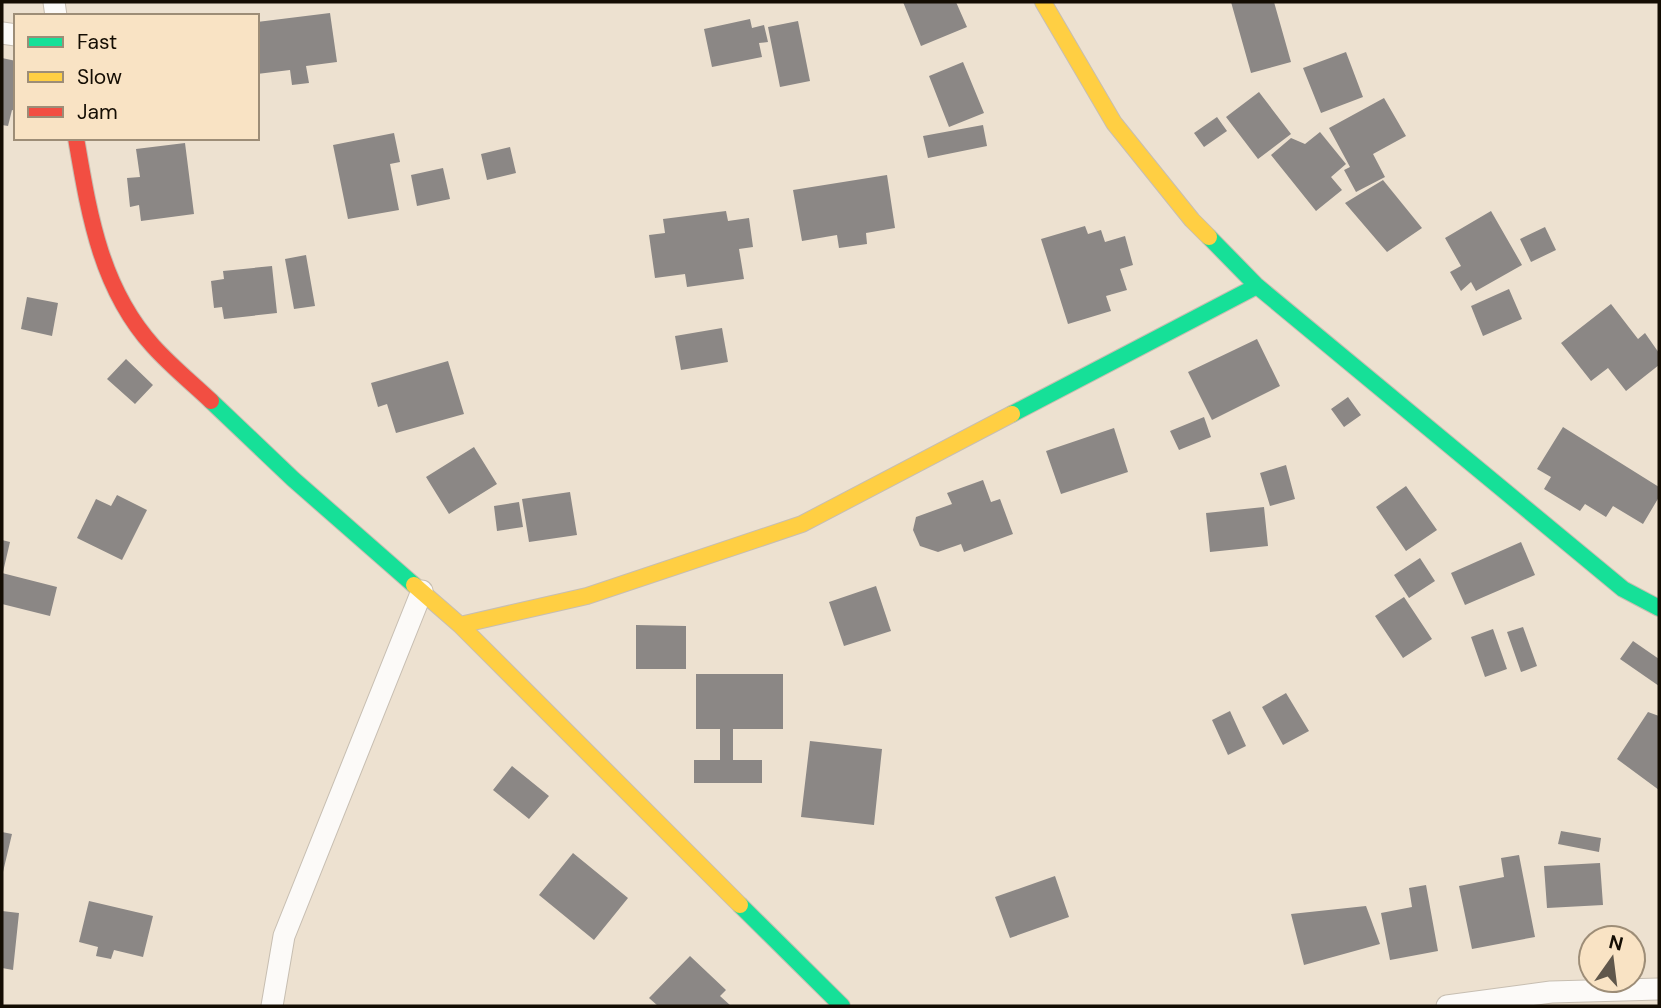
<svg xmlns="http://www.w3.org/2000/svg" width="1661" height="1008" font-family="'DM Sans',sans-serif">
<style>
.building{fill:#8b8785}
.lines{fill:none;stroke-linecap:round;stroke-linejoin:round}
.street-casing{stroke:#c7beb1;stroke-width:23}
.fast-casing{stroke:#c7beb1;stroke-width:18}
.slow-casing{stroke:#c7beb1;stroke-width:18}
.jam-casing{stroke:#c7beb1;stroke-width:18}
.street{stroke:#fcfaf8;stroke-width:21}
.fast{stroke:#16e098;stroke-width:16}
.slow{stroke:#ffcf43;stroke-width:16}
.jam{stroke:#f24e42;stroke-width:16}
</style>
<rect width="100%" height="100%" fill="#ede1d0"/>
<!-- building -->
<path class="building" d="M903,2H956L967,27L921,46Z
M1231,2H1274L1291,62L1251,73Z
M330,13L337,62L306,66L309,83L292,85L290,70L257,74V22Z
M750,19L752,28L764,25L768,42L759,43L762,57L712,67L704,29Z
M798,21L810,81L780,87L768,27Z
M1346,52L1363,97L1321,113L1303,68Z
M2,58L16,61V111L12,110L8,126L2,125Z
M963,62L984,113L949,127L929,76Z
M1259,92L1291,134L1258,159L1226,117Z
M1384,98L1406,136L1373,154L1385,177L1356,192L1344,170L1350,167L1329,128Z
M1217,117L1227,131L1204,147L1194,133Z
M983,125L987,146L928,158L923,136Z
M1320,132L1346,164L1331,177L1342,190L1316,211L1271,155L1291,138L1305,144Z
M394,133L400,162L390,164L399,210L348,219L333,145Z
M185,143L194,214L141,221L139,205L130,207L127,178L140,177L136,149Z
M510,147L516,173L487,180L481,154Z
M443,168L450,199L417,206L411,175Z
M887,175L895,228L866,233L867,244L839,248L837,235L802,241L793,190Z
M1383,180L1422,228L1387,252L1345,203Z
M726,211L728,221L749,218L753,247L739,249L744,279L687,287L685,274L655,278L649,235L665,233L663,219Z
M1491,211L1522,265L1476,291L1471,282L1461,291L1450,272L1461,266L1445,238Z
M1085,226L1088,234L1101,230L1105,242L1125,236L1133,265L1120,269L1127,290L1106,296L1111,311L1068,324L1041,239Z
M1545,227L1556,250L1531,262L1520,239Z
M306,255L315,306L294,309L285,259Z
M272,266L277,313L224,319L222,307L214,308L211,281L224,279L223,271Z
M1509,289L1522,319L1483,336L1471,306Z
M27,297L58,303L52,336L21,329Z
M1611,304L1638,339L1645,333L1659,353V365L1626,391L1608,368L1591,381L1561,343Z
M722,328L728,362L681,370L675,336Z
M1257,339L1280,386L1212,420L1188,372Z
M126,359L153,385L135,404L107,379Z
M448,361L464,414L396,433L387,404L378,407L371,383Z
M1348,397L1361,415L1344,427L1331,409Z
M1204,417L1211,437L1179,450L1170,431Z
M1563,427L1659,487V497L1643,524L1613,506L1606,517L1585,504L1580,511L1544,489L1551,477L1537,469Z
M1114,428L1128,472L1061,494L1046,451Z
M474,447L497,484L449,514L426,477Z
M1286,465L1295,499L1270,506L1260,473Z
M983,480L991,502L1000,499L1013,534L964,552L961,544L938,552L920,546L913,530L916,517L952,504L947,493Z
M1406,486L1437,530L1406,551L1376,507Z
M570,492L577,535L529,542L522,499Z
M117,495L147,510L122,560L77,538L96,499L111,506Z
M519,502L523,527L497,531L494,506Z
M1264,507L1268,546L1210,552L1206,513Z
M2,540L10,542L3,572L2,571Z
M1521,542L1535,575L1465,605L1451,573Z
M1420,558L1435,581L1409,598L1394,575Z
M2,573L57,587L50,616L2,604Z
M876,586L891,631L844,646L829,602Z
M1404,597L1432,639L1403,658L1375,616Z
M636,625L686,626V669H636Z
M1523,627L1537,666L1521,672L1507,632Z
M1493,629L1507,669L1485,677L1471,637Z
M1633,641L1659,659V686L1620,659Z
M696,674H783V729H733V760H762V783H694V760H720V729H696Z
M1286,693L1309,731L1283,745L1262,707Z
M1230,711L1246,746L1228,755L1212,720Z
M1648,712L1659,716V790L1617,759Z
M810,741L882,749L874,825L801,817Z
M512,766L549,796L529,819L493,790Z
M1561,831L1601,838L1599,852L1558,844Z
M2,832L12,834L3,872H2Z
M573,853L628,898L594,940L539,895Z
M1519,855L1535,937L1472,949L1459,886L1504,877L1501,858Z
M1600,863L1603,905L1547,908L1544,866Z
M1055,876L1069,917L1010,938L995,897Z
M1426,885L1438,951L1390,960L1381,913L1412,907L1409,888Z
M89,901L153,916L143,957L114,950L111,959L96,956L98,947L79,942Z
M1366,906L1380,944L1304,965L1291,914Z
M2,911L19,913L13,970L2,968Z
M690,956L726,990L720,996L731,1006H658L649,998Z"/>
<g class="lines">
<defs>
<path id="street" d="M54,2L56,16
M2,33L16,35
M272,1006L284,936L422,591
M1447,1006L1551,992L1659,989"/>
<path id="fast" d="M1209,237L1257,286L1623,589L1659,608
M211,401L293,479L414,585
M1012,414L1257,286
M740,905L842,1006"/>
<path id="slow" d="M1043,2L1114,123L1192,220L1209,237
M414,585L460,625L740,905
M460,625L587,596L802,524L1012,414"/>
<path id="jam" d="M76,138C89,213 100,287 153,346C171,366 192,383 211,401"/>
</defs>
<!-- street casing -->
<use href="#street" class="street-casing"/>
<!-- fast casing -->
<use href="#fast" class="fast-casing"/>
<!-- slow casing -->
<use href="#slow" class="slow-casing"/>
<!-- jam casing -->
<use href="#jam" class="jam-casing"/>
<!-- street -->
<use href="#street" class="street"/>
<!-- fast -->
<use href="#fast" class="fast"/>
<!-- slow -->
<use href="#slow" class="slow"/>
<!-- jam -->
<use href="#jam" class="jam"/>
</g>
<!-- border -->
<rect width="1661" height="1008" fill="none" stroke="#140d03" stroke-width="7"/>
<!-- legend -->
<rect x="14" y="14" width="245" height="126" fill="#f9e3c4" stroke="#9d8d77" stroke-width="2"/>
<rect x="28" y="37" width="35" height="10" fill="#16e098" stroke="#9d8d77" stroke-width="2"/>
<text x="77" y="49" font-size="21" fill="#140d03">Fast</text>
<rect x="28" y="72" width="35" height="10" fill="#ffcf43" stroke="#9d8d77" stroke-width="2"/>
<text x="77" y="84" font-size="21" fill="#140d03">Slow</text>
<rect x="28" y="107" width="35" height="10" fill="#f24e42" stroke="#9d8d77" stroke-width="2"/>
<text x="77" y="119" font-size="21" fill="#140d03">Jam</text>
<!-- north arrow -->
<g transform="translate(1612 959) rotate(14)"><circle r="33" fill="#f9e3c4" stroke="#9d8d77" stroke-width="2"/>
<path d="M0-5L12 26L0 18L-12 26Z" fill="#60574b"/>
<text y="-10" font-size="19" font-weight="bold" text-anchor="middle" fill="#140d03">N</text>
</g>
</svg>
